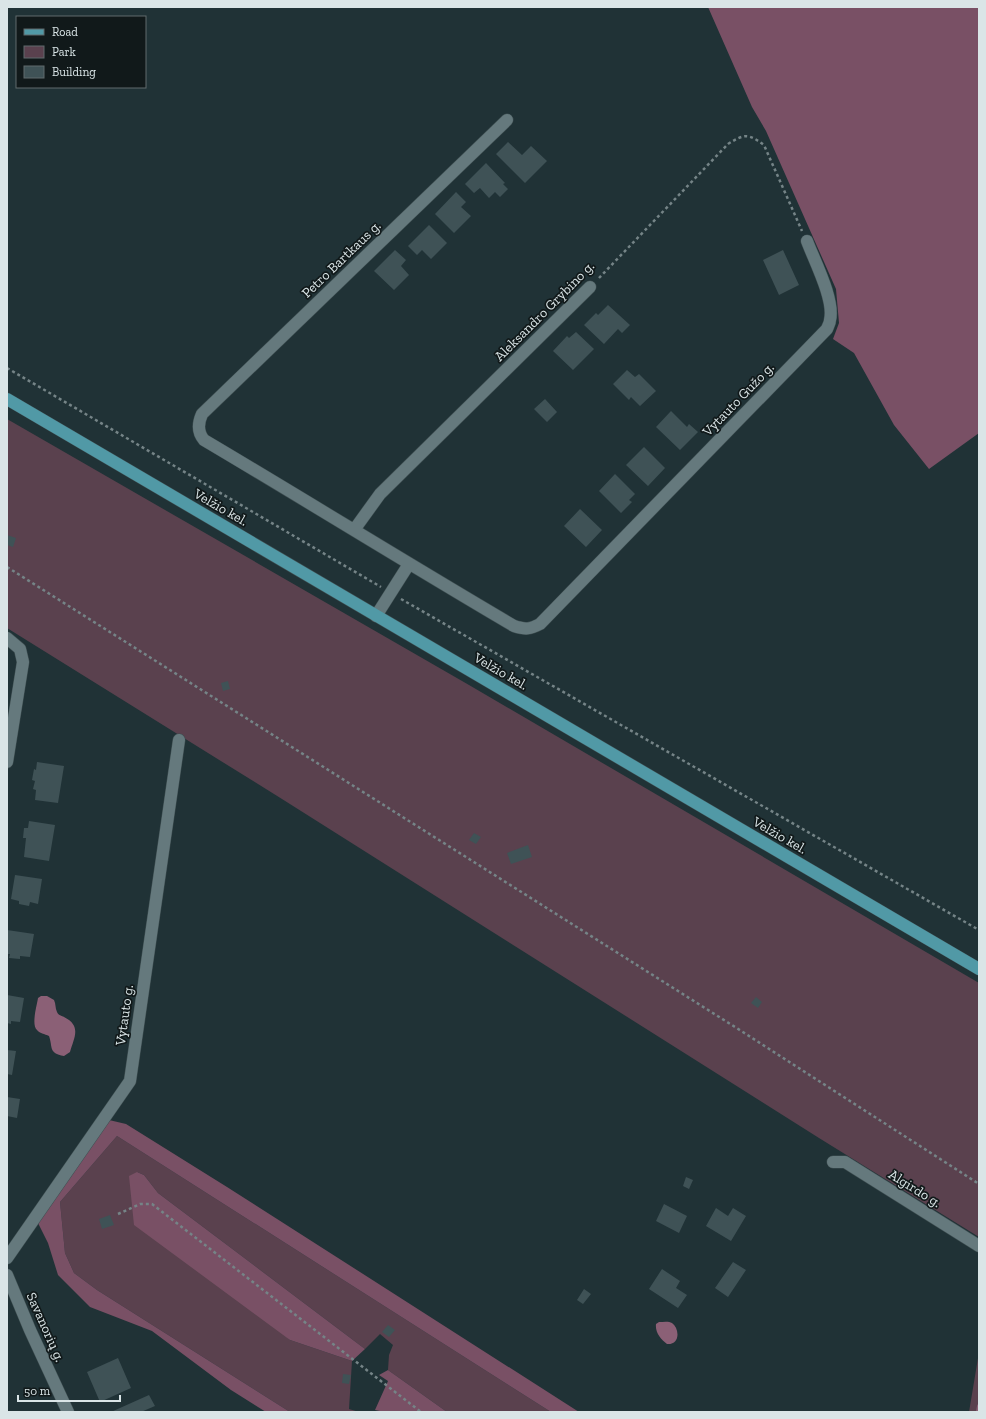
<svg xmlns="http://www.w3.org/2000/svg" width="986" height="1419" font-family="'Zilla Slab',serif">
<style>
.green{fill:#5a414e}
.forest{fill:#795065}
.water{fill:#8b6076}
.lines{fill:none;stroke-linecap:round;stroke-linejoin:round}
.stream{stroke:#8b6076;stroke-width:4}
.building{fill:#3f5256}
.minor-casing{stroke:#3f4f52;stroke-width:13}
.major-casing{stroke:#3f4f52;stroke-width:13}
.path{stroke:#758487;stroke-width:2.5;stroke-dasharray:3 3;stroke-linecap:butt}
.minor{stroke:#65797d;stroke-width:12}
.major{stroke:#5199a6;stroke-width:12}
.labels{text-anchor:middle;stroke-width:3.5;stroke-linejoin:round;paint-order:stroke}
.street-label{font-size:14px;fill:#dae5e7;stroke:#11191a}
</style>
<rect width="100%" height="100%" fill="#203236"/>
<!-- green -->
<path class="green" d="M7,419L469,685L979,983V1237L819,1138L282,799L7,628Z
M117,1136L551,1412H447L388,1370L389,1355L393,1345L380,1334L365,1349L158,1193L144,1175L137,1172L290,1340L352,1361L349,1409L359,1412H290L97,1290L74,1273L65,1253L60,1202Z
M979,1352V1412H969Z"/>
<!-- forest -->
<path class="forest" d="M708,7H979V433L929,469L894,425L854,353L833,339L839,323L836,289L766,131L752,107Z
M109,1120L126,1124L227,1187L579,1412H551L117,1136L60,1202L65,1253L74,1273L97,1290L290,1412H266L231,1390L152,1331L90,1307L58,1275L48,1243L37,1221Z
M137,1172L144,1175L158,1193L365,1349L352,1361L290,1340L134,1225L129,1176Z
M388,1370L447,1412H385L375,1410L388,1381L379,1375Z"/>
<!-- water -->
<path class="water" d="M41,996H47L54,1000C56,1004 55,1008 57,1012C58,1015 62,1016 64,1017C82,1026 74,1038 70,1052L64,1056C48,1053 53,1047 49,1036C45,1034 39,1033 37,1030C31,1025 37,1005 38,998Z
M659,1322C663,1322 669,1321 672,1323C680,1329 680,1345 667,1344C661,1339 655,1333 656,1324Z"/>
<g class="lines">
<!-- stream -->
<path class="stream" d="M978,1412L979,1406"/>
</g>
<!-- building -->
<path class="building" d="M508,142L522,155L531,146L547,161L525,183L496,154Z
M486,163L505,183L503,184L508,189L500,197L495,192L489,198L480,188L474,193L465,184Z
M456,192L466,202L461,207L471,216L454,233L435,214Z
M429,225L447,243L431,259L422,250L417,255L408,246Z
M395,250L406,260L401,266L409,275L394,290L374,271Z
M783,250L799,285L779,295L763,260Z
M608,305L630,325L622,333L618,329L604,344L584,325L596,313L598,315Z
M576,332L594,349L573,370L553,351L567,336L569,338Z
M627,370L635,377L639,374L656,391L640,406L631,397L629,400L613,384Z
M545,399L557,412L547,422L534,409Z
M671,411L687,427L689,424L698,432L680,450L656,427Z
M644,447L665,468L648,486L626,465Z
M615,474L635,494L629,500L632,502L621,513L599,491Z
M580,509L602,530L586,547L564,526Z
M7,535L16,538L13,547L7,545Z
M228,681L230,689L223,691L221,683Z
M37,762L64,766L58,803L35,800L36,790L33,789L35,781L32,780L34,769L36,770Z
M29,821L55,825L49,861L24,857L26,838H23L24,828H28Z
M474,833L481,837L476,844L469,840Z
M528,845L532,857L511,864L507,853Z
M15,875L42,879L38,904L30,902L29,906L19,904V901L11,899Z
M7,930L34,934L30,957L20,956V959L9,958L10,954H7Z
M7,995L24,998L20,1022L11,1021V1024L7,1023Z
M756,997L762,1002L758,1008L751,1003Z
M7,1050L16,1051L12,1075L7,1074Z
M7,1097L20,1099L17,1118L7,1116Z
M686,1177L693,1180L689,1189L683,1186Z
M664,1204L687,1216L679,1233L656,1221Z
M716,1208L728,1216L733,1208L746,1216L731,1241L706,1226Z
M110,1215L114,1225L102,1229L99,1219Z
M733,1262L746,1270L728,1297L715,1288Z
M662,1269L680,1281L676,1288L687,1295L678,1308L649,1289Z
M584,1289L591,1294L583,1304L577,1300Z
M388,1325L395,1330L389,1337L382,1332Z
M118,1358L131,1388L100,1402L87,1372Z
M343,1374L351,1375L349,1384L342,1383Z
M149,1395L155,1406L141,1412H111Z"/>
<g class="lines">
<defs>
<path id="minor" d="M507,120L202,414C198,423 197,432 204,440C307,501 410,565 514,626C526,630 530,629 540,624L827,329C828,326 830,323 830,320C835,300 814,260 807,241
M354,530L380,494L590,287
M376,616L409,564
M7,638L20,649L23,662L7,762
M833,1162H845L979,1246
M7,1258L130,1081L179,740
M7,1275L30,1330L68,1412"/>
<path id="major" d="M7,399L979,969"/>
</defs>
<!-- minor casing -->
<use href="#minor" class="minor-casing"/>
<!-- major casing -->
<use href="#major" class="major-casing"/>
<!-- path -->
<path class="path" d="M599,278L728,144C745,133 749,134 764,145L802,231
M7,368L381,587
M7,567L735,1027L979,1184
M401,599L979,930
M118,1214L140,1204H152L421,1412"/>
<!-- minor -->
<use href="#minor" class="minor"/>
<!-- major -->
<use href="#major" class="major"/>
</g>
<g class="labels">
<!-- street labels -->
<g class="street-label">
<text transform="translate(341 259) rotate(-44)" y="5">Petro Bartkaus g.</text>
<text transform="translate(544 311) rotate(-45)" y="5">Aleksandro Grybino g.</text>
<text transform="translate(738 399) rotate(-46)" y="5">Vytauto Gužo g.</text>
<text transform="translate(221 507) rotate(30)" y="5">Velžio kel.</text>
<text transform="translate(501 671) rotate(30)" y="5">Velžio kel.</text>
<text transform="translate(780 835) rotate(30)" y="5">Velžio kel.</text>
<text transform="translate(124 1015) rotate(-82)" y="5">Vytauto g.</text>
<text transform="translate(915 1188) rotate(32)" y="5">Algirdo g.</text>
<text transform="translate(46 1327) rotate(66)" y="5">Savanorių g.</text>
</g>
</g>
<!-- border -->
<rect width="986" height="1419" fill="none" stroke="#dae5e7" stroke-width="16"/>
<!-- legend -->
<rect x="16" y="16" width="130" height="72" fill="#11191a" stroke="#616b6c"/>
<rect x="24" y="29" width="20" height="6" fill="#5199a6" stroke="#616b6c"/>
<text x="52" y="36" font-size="12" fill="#dae5e7">Road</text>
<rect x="24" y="46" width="20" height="12" fill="#5a414e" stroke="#616b6c"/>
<text x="52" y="56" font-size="12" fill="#dae5e7">Park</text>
<rect x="24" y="66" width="20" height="12" fill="#3f5256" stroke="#616b6c"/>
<text x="52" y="76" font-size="12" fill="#dae5e7">Building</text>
<!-- scale -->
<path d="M18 1395v6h102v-6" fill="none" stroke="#dae5e7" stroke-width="2"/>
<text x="24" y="1395" font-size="12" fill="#dae5e7" stroke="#11191a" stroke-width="3" paint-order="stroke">50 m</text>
</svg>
